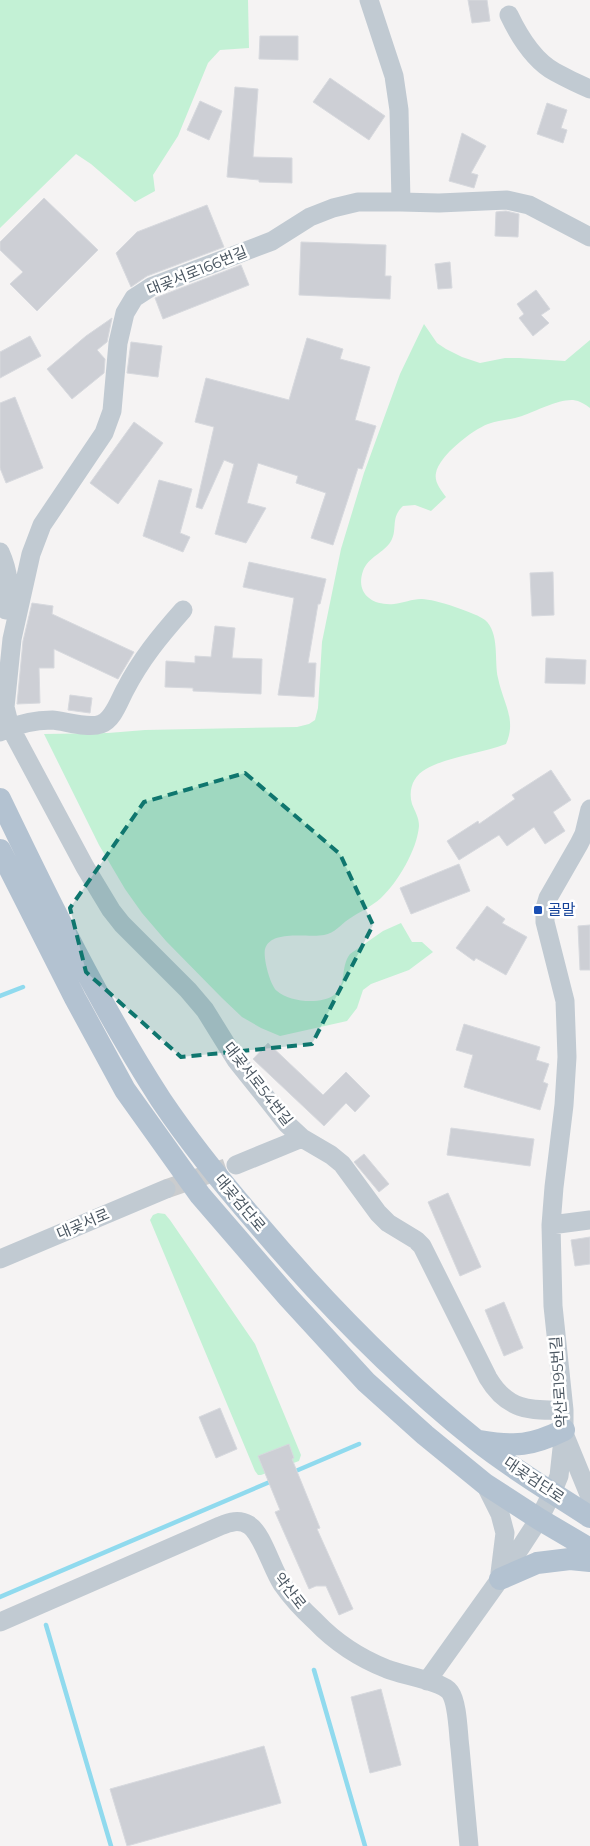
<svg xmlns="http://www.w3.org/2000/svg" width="590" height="1846" font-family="Montserrat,'Noto Sans KR',sans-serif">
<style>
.green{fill:#c3f1d5}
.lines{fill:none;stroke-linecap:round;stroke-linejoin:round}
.stream{stroke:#90daee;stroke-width:4.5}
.building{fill:#cdcfd5;stroke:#d7d9de}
.minor-tunnel{stroke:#caccce;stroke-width:19;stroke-dasharray:19 9;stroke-linecap:butt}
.minor{stroke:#c1cad2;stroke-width:19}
.major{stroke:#b3c2d1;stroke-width:22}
.marked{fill:#0f766e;fill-opacity:0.2;stroke:#0f766e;stroke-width:4;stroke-dasharray:10 6;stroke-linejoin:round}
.transit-dot{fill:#1a4fb4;stroke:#fff;stroke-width:2}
.labels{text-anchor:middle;stroke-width:5;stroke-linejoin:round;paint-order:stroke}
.street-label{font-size:15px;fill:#4a5661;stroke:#fff}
.transit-label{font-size:15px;fill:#164399;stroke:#fff;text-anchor:start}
</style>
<rect width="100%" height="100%" fill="#f5f3f3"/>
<!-- green -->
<path class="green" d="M0,0H248L249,48L220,50L208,63L178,136L153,175L155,191L135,202L91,164L76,154L0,228Z
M424,324L437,343L446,349L462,357L480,363L505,358H519L565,361L590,340V408C585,404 580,401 573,400C559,399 536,411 522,416C511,420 499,420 488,424C472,430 439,456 436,473C434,482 441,490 446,497L431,511L415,505L403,506C390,518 398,529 391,541C384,553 368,557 363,571C355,594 373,606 394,604C403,603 412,599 421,599C431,598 477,613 485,620C500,633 494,661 498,678C503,703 517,719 506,744C482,753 447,757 426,769C413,776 408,790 412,804C415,812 419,817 419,826C417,850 398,882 381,898C371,907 359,912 349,919C340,925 335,933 324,935C308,938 271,929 265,949C263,958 270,985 277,991C289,1002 321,1005 334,995C347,985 340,967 350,954L383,931L401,923L412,942H422L433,952L409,970L371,984L363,990L357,1008L347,1021L280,1036L261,1028L242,1017L222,998L166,941L142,913L125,889L99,845L44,734L108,733L145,730L297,727L309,724L315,720L318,708L322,642L341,549L364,473L400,374Z
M158,1213L165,1214L170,1220L255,1344L301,1455L299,1461L261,1475H258L255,1471L150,1220L153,1215Z"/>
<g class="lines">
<!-- stream -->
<path class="stream" d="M0,996L23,987
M291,1473L359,1444
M0,1597L272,1481
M46,1625L111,1846
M314,1670L365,1846"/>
</g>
<!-- building -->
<path class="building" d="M468,0H487L490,21L472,23Z
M260,36H298V60L259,59Z
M330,78L385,116L369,140L313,102Z
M235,87L258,89L253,157L292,158V183L259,182V180L227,177Z
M200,101L222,111L209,140L187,130Z
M547,103L567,110L561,128L567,130L563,143L537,134Z
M462,133L486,146L471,173L478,175L474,188L449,181Z
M44,198L98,250L37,311L10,284L23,272L0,250V242Z
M207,205L224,247L147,276L131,287L116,253L137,232Z
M506,211L519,214L518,237L495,236L496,212Z
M301,242L386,245L385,276H391L390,299L299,295Z
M450,262L452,288L438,289L435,264Z
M241,265L249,285L163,319L155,298Z
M536,290L550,309L541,315L549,323L533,336L519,318L524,314L517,304Z
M112,318L107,342L97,350L105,359L104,373L72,399L47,369L86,336Z
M30,336L41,356L0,378V352Z
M307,338L343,349L340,359L370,367L355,420L376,426L362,469L358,468L333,545L311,538L326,493L296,483L298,476L258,463L247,503L266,508L246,543L215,534L234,464L224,460L202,509L196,507L214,427L195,422L206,378L289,400Z
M131,342L162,346L158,377L127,373Z
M15,397L43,468L6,483L0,468V403Z
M134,422L163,443L118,504L90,483Z
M159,480L192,489L180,533L190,537L183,552L143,536Z
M249,562L326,579L320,604H318L308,663H316L314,697L278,695L294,598L243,587Z
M553,572L554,615L532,616L530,573Z
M32,603L53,606L52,614L134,652L118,679L54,649V668H39L40,703L17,704L23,641Z
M215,626L235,628L232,658L262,659L261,694L193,691V688L165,687L166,661L195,663V656L211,657Z
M546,658L586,660L585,684L545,683Z
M70,695L92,698L90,713L68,710Z
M551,770L571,800L553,812L565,831L545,844L534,827L507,846L499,835L459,860L447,841L478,821L479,824L515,799L512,795Z
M459,864L470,891L411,914L400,888Z
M487,906L505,919L502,923L527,937L506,975L476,958L474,961L456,948Z
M590,925V970H580L578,926Z
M464,1024L540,1047L536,1060L549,1064L543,1082L548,1084L540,1110L464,1087L473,1055L456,1050Z
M268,1043L323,1095L346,1072L370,1096L355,1112L346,1103L324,1126L253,1059Z
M451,1128L534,1139L530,1166L447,1155Z
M364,1154L389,1184L379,1192L354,1162Z
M448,1193L481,1267L460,1276L428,1202Z
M590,1237V1264L575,1266L571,1240Z
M504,1302L523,1348L504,1356L485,1310Z
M220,1408L237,1449L216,1458L199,1417Z
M289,1444L294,1458L292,1459L320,1528L317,1529L353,1609L339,1615L326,1586H316L309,1589L275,1512L280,1510L258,1456Z
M381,1689L401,1765L370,1773L351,1697Z
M264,1746L281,1803L127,1846L110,1789Z"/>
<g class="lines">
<!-- minor-tunnel -->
<path class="minor-tunnel" d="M166,1189L226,1168"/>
<!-- minor -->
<path class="minor" d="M369,0L394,76L399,110L401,202
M509,15C519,36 533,60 555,72C566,78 578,84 590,89
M0,552C9,572 10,588 6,610
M0,696L5,707L10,727L85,867L111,910L122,924L188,990L205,1010L236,1060L287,1124L302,1138L331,1155L342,1164L378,1213L388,1223L416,1240L422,1246L488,1378C507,1410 529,1411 564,1410
M5,707L12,639L31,554L42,525L104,433L112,411L118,343L125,313L134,298L151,287L272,241L310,217L333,208L358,202H401L439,203L507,200L529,205L590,237
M0,732C17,724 32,720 52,720C65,721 88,729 101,724C113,720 119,701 125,690C141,659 160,636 183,610
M590,809L584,834L579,844L548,898L545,908V922L565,1001L567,1057L564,1105L554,1187L551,1225L590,1220
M236,1165L302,1138
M0,1259L166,1189
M565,1436L590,1497
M485,1484L500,1514L505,1533L500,1573
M0,1622L220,1526C230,1522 239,1519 249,1525C262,1533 272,1569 282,1584C291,1597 303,1610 315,1621C335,1642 359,1658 387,1669C401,1675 442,1681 450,1692C458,1703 458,1734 460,1748C463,1781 466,1813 469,1846
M427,1681L500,1579L539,1519L552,1493L559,1476L564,1430V1410L553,1306L551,1225"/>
<!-- major -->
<path class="major" d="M0,799C49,901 99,1004 161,1100C190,1143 223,1184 257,1223C323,1301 396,1376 476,1440C512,1469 552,1492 590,1517
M0,850L75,998L125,1090L200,1195L288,1297L366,1382L425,1435L485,1484L539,1519L590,1549
M480,1441C516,1447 531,1446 564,1430
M500,1579L537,1563L570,1559L590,1561"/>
</g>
<!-- marked area -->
<path class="marked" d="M245,773L340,854L373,925L312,1044L181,1057L86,972L70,908L144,802Z"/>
<!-- markers -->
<rect class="transit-dot" x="533" y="905" width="10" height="10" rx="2.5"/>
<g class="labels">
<!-- street labels -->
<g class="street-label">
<text transform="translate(197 271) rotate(-22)" y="5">대곶서로166번길</text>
<text transform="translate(258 1084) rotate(52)" y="5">대곶서로54번길</text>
<text transform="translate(240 1203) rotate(50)" y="5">대곶검단로</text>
<text transform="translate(83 1224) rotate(-23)" y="5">대곶서로</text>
<text transform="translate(559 1382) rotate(-94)" y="5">약산로195번길</text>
<text transform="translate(534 1480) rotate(34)" y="5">대곶검단로</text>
<text transform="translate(290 1591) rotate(52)" y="5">약산로</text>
</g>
<!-- transit labels -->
<g class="transit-label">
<text x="548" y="915">골말</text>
</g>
</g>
</svg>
